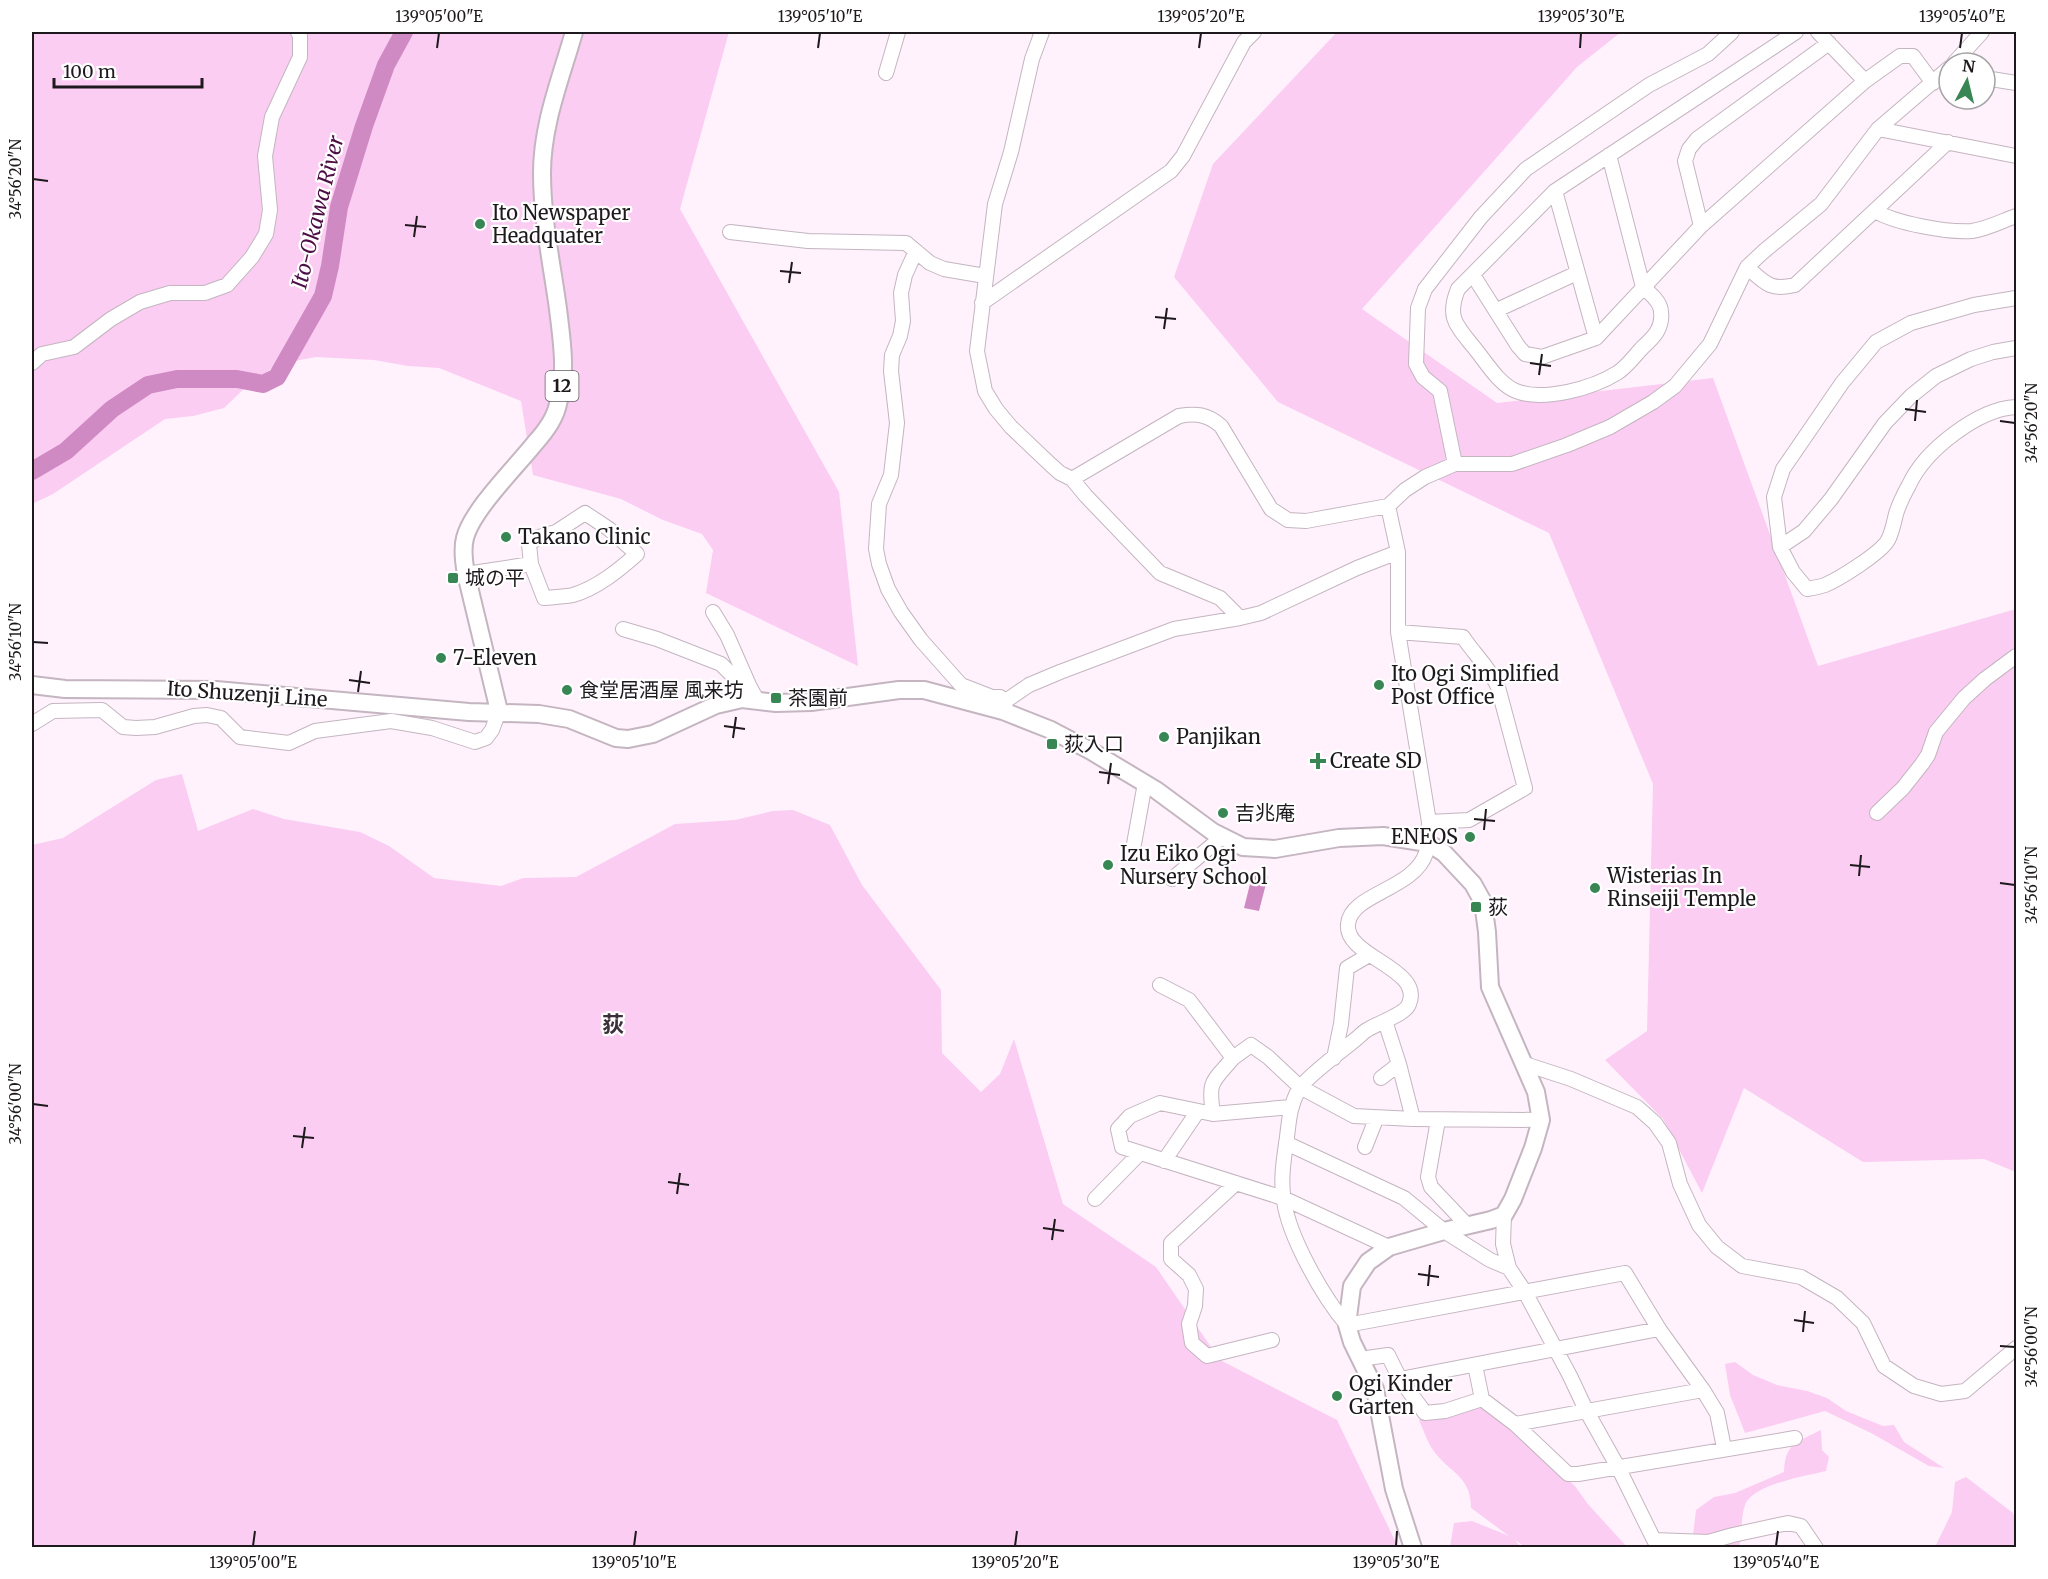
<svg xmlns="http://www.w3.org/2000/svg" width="2048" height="1579" font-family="Merriweather,'Noto Sans JP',serif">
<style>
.green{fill:#fbcdf2}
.water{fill:#d08ac3}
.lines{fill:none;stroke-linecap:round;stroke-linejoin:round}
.river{stroke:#d08ac3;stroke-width:18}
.minor-casing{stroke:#c4b5c0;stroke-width:16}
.major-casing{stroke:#c4b5c0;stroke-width:20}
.minor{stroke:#fff;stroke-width:14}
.major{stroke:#fff;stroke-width:16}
.ticks{fill:none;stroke:#1e191d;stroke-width:2}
.poi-dot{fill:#398655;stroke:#fff;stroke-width:2}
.labels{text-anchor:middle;stroke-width:4.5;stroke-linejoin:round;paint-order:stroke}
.shield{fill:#fff;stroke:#625e61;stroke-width:1.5}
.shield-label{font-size:18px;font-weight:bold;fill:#1e191d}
.poi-label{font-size:20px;fill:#1e191d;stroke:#fff;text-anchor:start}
.street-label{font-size:20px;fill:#1e191d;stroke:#fff}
.water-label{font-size:21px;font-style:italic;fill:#4d0e46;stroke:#fff}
.quarter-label{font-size:22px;font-weight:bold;fill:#3b3039;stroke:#fff}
.neatline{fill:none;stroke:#1e191d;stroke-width:2}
.ticks-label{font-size:15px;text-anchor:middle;fill:#1e191d}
</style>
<rect width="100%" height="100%" fill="#fff2fc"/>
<!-- green -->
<path class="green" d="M32,32H729L680,209L839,492L858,666L706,593L713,550L702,534L663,520L621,499L533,475L521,401L439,368L408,366L374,360L316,357L278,364L248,385L224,408L193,416L165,419L53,494L32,504Z
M1337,32H1621L1577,67L1362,309L1497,403L1713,378L1818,666L2016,609V1172L1984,1159L1863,1162L1744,1088L1702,1193L1663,1119L1605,1060L1647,1031L1653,784L1549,533L1278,402L1174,277L1213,164Z
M182,774L198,831L253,809L284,819L360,832L389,846L434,878L501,886L523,878L576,877L675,824L735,820L773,811L793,810L830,825L862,885L941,990L942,1053L981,1092L1000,1074L1014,1039L1063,1204L1156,1267L1220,1360L1337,1420L1398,1547H32V845L63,838L156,780Z
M1735,1362L1753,1375L1777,1385L1807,1391L1827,1398L1846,1411L1883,1426L1894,1425L1904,1442L1944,1468L1929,1466L1871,1433L1825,1411L1745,1433L1730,1395L1725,1364Z
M1476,1405L1484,1409L1531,1445L1575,1486L1587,1503L1627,1547H1525L1515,1540L1521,1547H1450L1454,1523L1472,1521L1509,1536L1471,1508C1471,1475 1449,1473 1433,1450C1427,1441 1423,1429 1419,1420Z
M1821,1430L1822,1450L1829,1457L1826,1471C1806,1476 1753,1484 1745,1505C1740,1519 1743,1534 1739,1547L1678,1548L1693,1535L1696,1510L1714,1497L1735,1493L1784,1472C1785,1442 1798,1442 1821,1430Z
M1966,1477L2013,1513L2016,1523V1547H1935L1952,1512L1955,1482Z"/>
<!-- water -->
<path class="water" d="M1253,872L1268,876L1259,911L1244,908Z"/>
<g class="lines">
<!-- river -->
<path class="river" d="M32,471L66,451L112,409L148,385L177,379H237L263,384L277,377L323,296L330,266L339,207L364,126L386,65L404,32"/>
<defs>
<path id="minor" d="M1042,32L1032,59L1011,152L995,204L977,351L985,391L996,409L1011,427L1051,465L1060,473L1072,479L1179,416C1196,413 1207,414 1221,426L1271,509L1288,520L1306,521L1388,506L1405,490L1425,477L1455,464H1512L1567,445L1610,427L1653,402L1675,386L1710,344L1747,267L1763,252L1821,204L1878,129L1949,68
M1818,32L1865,81
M1954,63L1982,32
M886,73L898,32
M1985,78L2016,83
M1878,129L2016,156
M1609,155L1643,287C1650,293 1661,302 1661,312C1663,328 1654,337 1643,347C1635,355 1627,367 1617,373C1593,388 1544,402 1516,391C1498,384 1485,360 1472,345C1455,324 1447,316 1458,289L1555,191L1796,32
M1555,191L1596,338
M1875,211C1895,223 1948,233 1972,231C1987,229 2002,221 2016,216
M1701,226L1685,161L1689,149L1697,139L1829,43
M730,232L808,241L906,243L930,263L944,269L985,276
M916,251L905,275L901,293L903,321L900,336L892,355L891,371L897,423L891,475L879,504L876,549L879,564L888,589L901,612L921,640L961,685L992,697H1000L1003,703V711
M1747,267C1765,283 1770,291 1795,285L1948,142
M1473,275L1518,346L1525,354L1542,357L1596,338L1701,226L1865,81L1900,56H1913L1933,83
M2016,298L1974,305L1911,323L1876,342L1842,383L1783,469L1774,497L1780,547L1793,572L1807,589C1813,588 1819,587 1825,585C1839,579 1881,553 1888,540C1892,533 1894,522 1896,514C1899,504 1904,494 1909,485C1925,450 1978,409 2016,407
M982,303L1171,171L1183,156L1244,42L1254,32
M1497,310L1577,273
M32,363L42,354L74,347L111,319L140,302L170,293H205L227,285L252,257L266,234L270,210L265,156L272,117L300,57V36L298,32
M1455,464L1440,391L1423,377L1416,364L1418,308L1425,289L1481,217L1526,169L1649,85L1708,54L1732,32
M1072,479L1086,496L1160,573L1220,598L1240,618
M1780,547L1804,531L1831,499L1885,423L1911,396L1936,376L1971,359L1993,352L2016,348
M466,574L531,564L529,544L539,537L556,532L585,513L609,529L637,554C619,570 597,588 573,595C564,597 553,597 544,598L531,564
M713,612L727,635L749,685
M623,629L657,639L721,664L738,681L750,687L757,700
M1398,632L1463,637C1474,654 1490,668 1498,687L1525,788L1469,820L1429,822
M1003,711L1007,700L1029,685L1060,672L1174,629L1240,618L1261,613L1357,568L1398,552
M32,724L53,711L102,710L123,727L136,728L155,727L194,716L207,715L221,718L240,737L289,743L315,731L391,721L432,728L475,742L486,738L492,730L499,711
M1877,813L1903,788L1922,764L1928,755L1936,732L1964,698L1985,679L2016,656
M1134,844L1145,783
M1172,879L1222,837
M1160,985L1189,1000L1233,1058L1251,1045L1268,1057L1300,1087L1354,1116L1413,1119
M1385,1021L1399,1064L1413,1119L1541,1120
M1334,1058L1341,1024L1347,968L1369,955
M1525,1064L1571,1079L1637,1107L1655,1123L1669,1143L1680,1184L1699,1225L1717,1247L1742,1266L1801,1277L1837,1298L1863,1323L1884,1366L1914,1386L1941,1394L1965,1391L2016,1348
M1381,1078L1399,1064
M1291,1107L1213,1114L1160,1103L1130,1116L1118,1129L1122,1147L1283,1198L1389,1247
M1213,1114C1208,1080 1212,1083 1233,1058
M1438,1120L1428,1177L1431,1187L1467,1225
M1286,1143L1404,1198L1444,1231L1490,1260L1509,1268
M1365,1147L1376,1119
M1164,1161L1198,1111
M1236,1183L1171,1243V1259L1189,1275L1196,1289L1195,1306L1189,1324L1192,1343L1207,1356L1272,1340
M1095,1199L1140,1153
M1504,1215L1503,1244L1509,1268L1525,1292L1570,1376L1586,1410L1619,1469L1654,1540L1708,1542L1733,1535L1788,1523L1801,1526L1816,1548
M1360,1359L1388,1355L1400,1379L1659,1329L1625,1273L1347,1325C1323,1297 1289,1237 1284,1201C1280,1180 1284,1158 1287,1137C1289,1120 1290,1105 1299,1089C1305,1078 1344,1049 1356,1039C1360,1036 1363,1032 1367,1030C1377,1023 1405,1015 1409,1004C1424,968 1344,957 1348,924C1351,893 1414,890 1426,853C1429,844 1428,832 1429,822L1398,632V552L1388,506
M1475,1365L1482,1399L1515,1424L1703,1390L1659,1329
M1400,1379L1425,1413L1445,1411L1482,1399
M1703,1390L1717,1413L1724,1448
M1515,1424L1568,1474H1578L1795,1438"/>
<path id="major" d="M32,685L65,689L216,690L469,712L539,714L569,719L616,738L628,739L653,734L716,705L742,699L776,703L811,702L899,690H924L1003,711L1051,730L1091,751L1156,790L1213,832L1243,847L1275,849L1339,838L1383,836L1428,843L1444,853L1473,884L1483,902L1487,932L1490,987L1536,1092L1541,1120L1533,1148L1513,1199L1504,1215L1491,1220L1444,1231L1389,1247L1368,1262L1352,1286L1347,1325L1352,1342L1375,1389L1394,1489L1413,1548
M499,711L466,574C464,563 462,549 465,538C472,510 516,467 535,443C545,432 555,419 558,404C567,372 562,342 558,309C552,265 542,219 542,173C542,124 561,78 574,32"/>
</defs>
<!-- minor casing -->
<use href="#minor" class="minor-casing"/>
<!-- major casing -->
<use href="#major" class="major-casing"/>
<!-- minor -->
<use href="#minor" class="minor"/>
<!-- major -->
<use href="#major" class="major"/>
</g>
<!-- ticks -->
<path class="ticks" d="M437,48L439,33M818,48L820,33M1199,48L1201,33M1580,48L1581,33M1960,48L1962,33M33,179L48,181M405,225L426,227M414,237L417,216M780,271L801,273M789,283L792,262M1155,317L1176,319M1164,329L1167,308M1530,363L1551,366M1539,375L1542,354M1905,409L1926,412M1915,421L1917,400M2000,421L2015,423M33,642L48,643M349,680L370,683M358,692L361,671M724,726L745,729M733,738L736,717M1099,772L1120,775M1108,784L1111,763M1474,819L1495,821M1484,830L1486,809M1850,865L1870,867M1859,876L1861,855M2000,883L2015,885M33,1104L48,1106M293,1136L314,1138M302,1148L305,1127M668,1182L689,1185M677,1194L680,1173M1043,1228L1064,1231M1052,1240L1055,1219M1418,1274L1439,1277M1428,1286L1430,1265M1794,1320L1814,1323M1803,1332L1805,1311M2000,1346L2015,1347M253,1546L255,1531M634,1546L636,1531M1015,1546L1017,1531M1396,1546L1397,1531M1776,1546L1778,1531"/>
<!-- markers -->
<g class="poi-dot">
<circle cx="480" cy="224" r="6"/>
<circle cx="506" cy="537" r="6"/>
<rect x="447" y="572" width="12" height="12" rx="3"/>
<circle cx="441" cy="658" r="6"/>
<circle cx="1379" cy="685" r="6"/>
<circle cx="567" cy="690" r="6"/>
<rect x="770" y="692" width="12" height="12" rx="3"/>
<circle cx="1164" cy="737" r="6"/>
<rect x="1046" y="738" width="12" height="12" rx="3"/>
<path d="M1315 752h6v6h6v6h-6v6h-6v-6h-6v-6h6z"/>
<circle cx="1223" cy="813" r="6"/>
<circle cx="1470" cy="837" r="6"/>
<circle cx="1108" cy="865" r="6"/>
<circle cx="1595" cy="888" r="6"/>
<rect x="1470" y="901" width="12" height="12" rx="3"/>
<circle cx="1337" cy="1396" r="6"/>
</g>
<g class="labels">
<!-- shield labels -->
<rect class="shield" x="545.5" y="371" width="33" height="30" rx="4.5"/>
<g class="shield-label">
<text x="562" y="392">12</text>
</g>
<!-- poi labels -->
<g class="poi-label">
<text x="492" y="220">Ito Newspaper<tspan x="492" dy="23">Headquater</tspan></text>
<text x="518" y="544">Takano Clinic</text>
<text x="465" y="585">城の平</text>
<text x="453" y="665">7-Eleven</text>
<text x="1391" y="681">Ito Ogi Simplified<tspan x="1391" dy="23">Post Office</tspan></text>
<text x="579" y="697">食堂居酒屋 風来坊</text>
<text x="788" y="705">茶園前</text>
<text x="1176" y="744">Panjikan</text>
<text x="1064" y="751">荻入口</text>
<text x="1330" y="768">Create SD</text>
<text x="1235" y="820">吉兆庵</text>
<text x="1458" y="844" text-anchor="end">ENEOS</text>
<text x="1120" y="861">Izu Eiko Ogi<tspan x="1120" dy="23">Nursery School</tspan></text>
<text x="1607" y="883">Wisterias In<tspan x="1607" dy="23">Rinseiji Temple</tspan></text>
<text x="1488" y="914">荻</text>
<text x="1349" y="1391">Ogi Kinder<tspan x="1349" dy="23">Garten</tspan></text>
</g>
<!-- street labels -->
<g class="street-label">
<text transform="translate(247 694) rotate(4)" y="7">Ito Shuzenji Line</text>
</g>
<!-- water labels -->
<g class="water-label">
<text transform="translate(318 212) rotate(-76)" y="7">Ito-Okawa River</text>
</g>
<!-- quarter labels -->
<g class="quarter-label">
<text x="613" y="1032">荻</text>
</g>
</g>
<!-- border -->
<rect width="2048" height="1579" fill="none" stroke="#ffffff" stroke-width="66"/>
<!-- north arrow -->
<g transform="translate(1967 81) rotate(7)"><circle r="28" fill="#ffffff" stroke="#a5a3a5" stroke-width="1.5"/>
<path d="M0-4.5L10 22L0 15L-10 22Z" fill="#398655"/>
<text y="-9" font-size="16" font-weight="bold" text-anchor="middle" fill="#1e191d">N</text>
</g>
<!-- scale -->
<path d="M54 78v9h148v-9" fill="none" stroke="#1e191d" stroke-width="3"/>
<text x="63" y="78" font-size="18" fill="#1e191d" stroke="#ffffff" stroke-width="4.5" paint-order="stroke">100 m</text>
<rect x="33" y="33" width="1982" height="1513" class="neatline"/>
<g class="ticks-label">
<text x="439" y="22">139°05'00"E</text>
<text x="820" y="22">139°05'10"E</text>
<text x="1201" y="22">139°05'20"E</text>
<text x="1581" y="22">139°05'30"E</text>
<text x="1962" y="22">139°05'40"E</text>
<text transform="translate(16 179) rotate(-90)" y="5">34°56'20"N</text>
<text transform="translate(2032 423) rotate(-90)" y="5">34°56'20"N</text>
<text transform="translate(16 642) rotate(-90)" y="5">34°56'10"N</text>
<text transform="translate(2032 885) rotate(-90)" y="5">34°56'10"N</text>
<text transform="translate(16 1104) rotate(-90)" y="5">34°56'00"N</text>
<text transform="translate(2032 1347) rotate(-90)" y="5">34°56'00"N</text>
<text x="253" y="1568">139°05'00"E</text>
<text x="634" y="1568">139°05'10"E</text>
<text x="1015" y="1568">139°05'20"E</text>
<text x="1396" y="1568">139°05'30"E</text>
<text x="1776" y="1568">139°05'40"E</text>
</g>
</svg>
